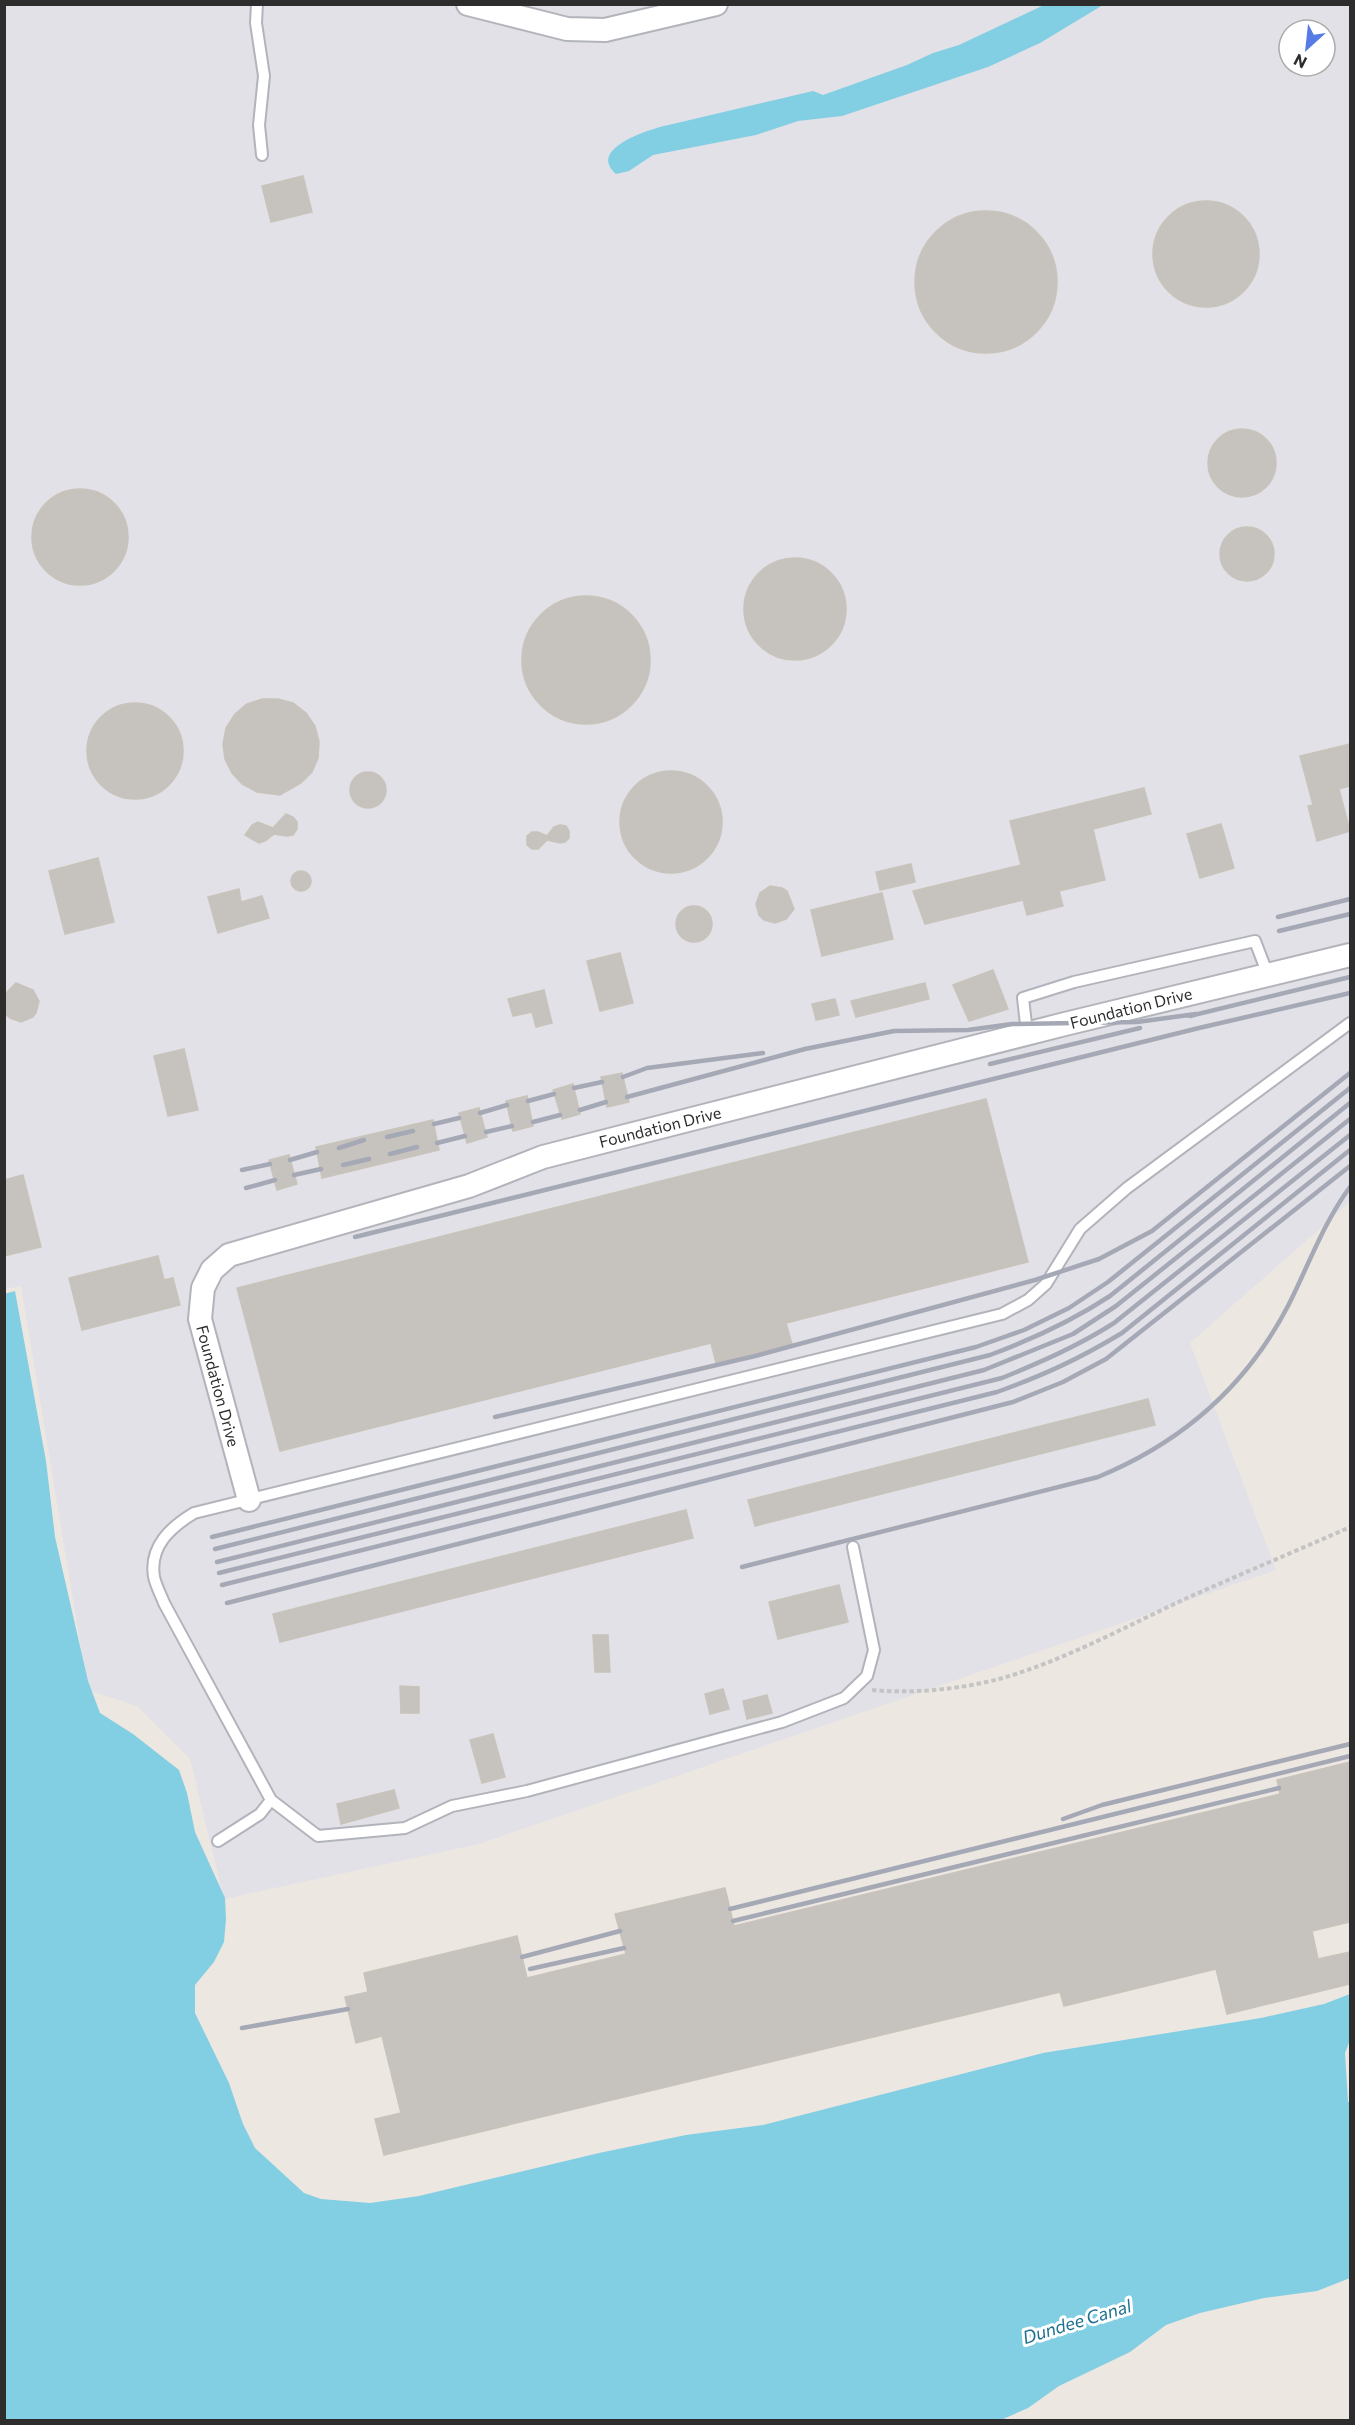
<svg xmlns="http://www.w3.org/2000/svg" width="1355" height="2425" font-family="Commissioner,sans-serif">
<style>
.industrial{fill:#e2e1e7;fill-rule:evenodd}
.water{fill:#82cee2}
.building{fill:#c6c2bd;stroke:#c8c3bb;stroke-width:1.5}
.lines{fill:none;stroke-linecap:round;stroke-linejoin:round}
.service-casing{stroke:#b2b4bc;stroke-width:14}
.minor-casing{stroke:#b2b4bc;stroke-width:26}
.path{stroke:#c4c4c4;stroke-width:4;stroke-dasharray:4.5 3;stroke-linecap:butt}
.service{stroke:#fff;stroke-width:10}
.minor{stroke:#fff;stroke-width:22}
.rail{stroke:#a5a8b5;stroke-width:4.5}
.labels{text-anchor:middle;stroke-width:6;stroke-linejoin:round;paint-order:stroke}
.street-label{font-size:16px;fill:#2d2d2d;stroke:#fff}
.water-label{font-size:18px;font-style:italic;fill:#1e7091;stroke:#fff}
</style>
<rect width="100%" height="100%" fill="#ede7e2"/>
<!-- industrial -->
<path class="industrial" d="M4,5H1350V1202L1190,1343L1276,1570L479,1844L224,1899L190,1759L137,1706L88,1690L21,1286L5,1289ZM1289,30H1325V66H1289Z"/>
<!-- water -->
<path class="water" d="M1044,5H1103L1040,43L988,67L842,116L798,121L756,135L653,155L629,171L616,174C588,150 643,132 660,127L813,91L823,95L907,65L933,53L959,45Z
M15,1291L46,1461L55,1537L88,1681L100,1713L133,1734L179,1770L187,1793L195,1832L225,1898L226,1919L224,1942L214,1962L195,1985V2013L229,2083L243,2124L255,2148L304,2193L321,2199L370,2203L419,2196L599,2153L686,2135L763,2125L1043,2053L1261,2018L1324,2004L1350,1994V2040L1345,2053L1348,2102H1350V2278L1317,2291L1264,2298L1200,2313L1166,2325L1130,2352L1059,2386L1028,2408L1001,2420H5L4,1294Z"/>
<!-- building -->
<path class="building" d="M303,176L312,212L271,222L262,186Z
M1153 254a53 53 0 1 1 106 0a53 53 0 1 1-106 0Z
M915 282a71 71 0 1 1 142 0a71 71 0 1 1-142 0Z
M1208 463a34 34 0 1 1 68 0a34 34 0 1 1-68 0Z
M32 537a48 48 0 1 1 96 0a48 48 0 1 1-96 0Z
M1220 554a27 27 0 1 1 54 0a27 27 0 1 1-54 0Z
M744 609a51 51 0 1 1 102 0a51 51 0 1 1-102 0Z
M522 660a64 64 0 1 1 128 0a64 64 0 1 1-128 0Z
M262,699H278L293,703L306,713L315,726L319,742L318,758L312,772L301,783L280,795L257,792L242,784L232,773L225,759L223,744L226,728L235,714L247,704Z
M87 751a48 48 0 1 1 96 0a48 48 0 1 1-96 0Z
M1350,744V786L1339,789L1350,831L1317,841L1308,806L1313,805L1300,756Z
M620 822a51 51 0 1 1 102 0a51 51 0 1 1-102 0Z
M350 790a18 18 0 1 1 36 0a18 18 0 1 1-36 0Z
M1144,788L1151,814L1093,829L1105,880L1059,891L1063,906L1027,915L1023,900L925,924L913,891L1021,865L1010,821Z
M286,814L293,817L297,822V829L293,835L287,836L274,834L265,841L259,843L245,835L252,825L258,822L273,828Z
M1221,824L1234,868L1200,878L1187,834Z
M560,825L566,826L569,831V838L565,842L560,843L547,840L538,849H532L527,845V836L532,832H538L547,836L554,827Z
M98,858L114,922L65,934L49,871Z
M911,864L915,882L880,890L876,872Z
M291 881a10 10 0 1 1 20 0a10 10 0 1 1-20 0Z
M770,886L782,888L787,891L794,909L786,919L775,923L764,920L759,915L756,904L760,893Z
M239,889L241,902L262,896L269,918L218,933L208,897Z
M882,893L893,939L822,956L811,910Z
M676 924a18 18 0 1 1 36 0a18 18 0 1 1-36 0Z
M620,953L633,1003L600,1011L587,961Z
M993,970L1008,1009L969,1021L953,985Z
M16,983L33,990L39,1001L36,1013L33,1017L21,1022L10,1018L4,1013V995Z
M925,983L929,999L856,1017L851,1001Z
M544,990L552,1023L536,1027L532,1012L513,1016L508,999Z
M835,999L839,1015L816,1020L812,1004Z
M184,1049L198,1110L168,1116L154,1056Z
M622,1073L629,1102L607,1107L601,1077Z
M573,1084L580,1114L562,1119L553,1090Z
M527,1096L533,1126L513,1131L506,1101Z
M986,1099L1028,1262L786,1323L792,1344L716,1363L711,1343L280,1451L237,1288Z
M479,1108L487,1137L467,1143L459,1113Z
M433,1120L439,1150L322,1178L316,1147Z
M289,1155L297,1184L277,1190L269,1160Z
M23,1175L41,1247L4,1256V1180Z
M158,1256L164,1280L173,1278L180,1305L82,1330L69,1278Z
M1148,1399L1155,1425L755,1526L748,1500Z
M686,1510L693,1538L280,1642L273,1614Z
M839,1585L848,1622L778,1639L769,1602Z
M593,1635H608L610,1672H595Z
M400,1686L419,1687V1713H401Z
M723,1689L729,1709L710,1714L705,1694Z
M767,1695L772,1713L747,1719L743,1701Z
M493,1734L505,1777L482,1783L470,1740Z
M1350,1762V1922L1312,1931L1318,1959L1350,1952V1984L1227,2014L1216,1969L1064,2006L1060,1992L384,2155L375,2119L401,2113L382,2036L356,2043L345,1997L368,1992L364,1973L517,1936L527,1978L626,1954L615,1914L725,1888L734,1926L1280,1794L1277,1780Z
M394,1790L399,1808L341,1824L337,1804Z"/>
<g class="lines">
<defs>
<path id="service" d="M257,4L256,23L264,76L259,125L262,155
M1027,1033L1023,998L1074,982L1255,941L1268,975
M271,1800L318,1836L405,1828L452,1806L527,1791L782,1722L844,1698L867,1676L874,1650L853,1547
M218,1841L260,1814L271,1800L164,1603C161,1595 156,1586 154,1577C149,1546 171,1527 194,1513L1002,1314L1028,1300L1046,1284L1080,1229L1127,1188L1350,1023"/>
<path id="minor" d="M468,4L567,29L605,30L716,4
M249,1500L200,1319L203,1288L212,1270L229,1255L469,1186L543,1157L1065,1024L1350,955"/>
</defs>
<!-- service casing -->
<use href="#service" class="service-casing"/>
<!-- minor casing -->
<use href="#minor" class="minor-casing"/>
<!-- path -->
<path class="path" d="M872,1690C914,1694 962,1689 1003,1678C1065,1660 1129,1625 1187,1598C1241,1574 1296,1551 1350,1527"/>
<!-- service -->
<use href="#service" class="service"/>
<!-- minor -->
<use href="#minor" class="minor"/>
<!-- rail -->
<path class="rail" d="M1278,917L1350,899
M1279,931L1350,914
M1190,1016L1350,977
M990,1064L1140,1028
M623,1077L647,1068L763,1053
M574,1088L602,1082
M627,1097L805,1049L894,1031L968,1030L1012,1024L1137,1022L1196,1014
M528,1101L554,1094
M580,1110L606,1102
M480,1113L507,1105
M533,1122L560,1115
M434,1124L459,1118
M486,1132L512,1126
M387,1137L413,1131
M437,1143L465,1136
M339,1148L364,1140
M390,1154L417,1147
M290,1160L317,1152
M343,1165L369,1159
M242,1170L270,1164
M294,1175L321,1169
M246,1188L275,1180
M355,1237L1199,1028L1350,993
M495,1417L755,1356L1035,1280L1099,1259L1152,1231L1350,1073
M212,1537L976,1347L1024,1330L1069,1308L1108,1282L1350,1088
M215,1549L990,1355C1033,1339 1072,1321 1110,1296L1350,1103
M217,1562L984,1370L1073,1334L1116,1306L1350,1119
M742,1567L1098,1477C1183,1442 1247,1386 1289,1304C1309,1264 1324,1222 1350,1187
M219,1573L1002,1378C1041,1362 1078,1346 1114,1323L1350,1135
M222,1585L997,1392C1044,1375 1079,1359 1122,1333L1350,1150
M227,1603L1013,1402L1063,1382L1106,1359L1350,1166
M1063,1819L1102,1805L1350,1744
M730,1909L1350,1756
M733,1921L1279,1788
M522,1957L620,1931
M530,1969L624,1948
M242,2028L348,2009"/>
</g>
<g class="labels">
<!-- street labels -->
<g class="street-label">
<text transform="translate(1131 1008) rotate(-14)" y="6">Foundation Drive</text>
<text transform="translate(660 1127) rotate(-14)" y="6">Foundation Drive</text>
<text transform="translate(218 1386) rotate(75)" y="6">Foundation Drive</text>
</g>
<!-- water labels -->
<g class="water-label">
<text transform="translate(1077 2322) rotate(-17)" y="6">Dundee Canal</text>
</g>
</g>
<!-- border -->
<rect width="1355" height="2425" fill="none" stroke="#2d2d2d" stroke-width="12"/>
<!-- north arrow -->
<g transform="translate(1307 48) rotate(207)"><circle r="28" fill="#ffffff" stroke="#ababab" stroke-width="1.5"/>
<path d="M0-4.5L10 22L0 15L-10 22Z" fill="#567ae6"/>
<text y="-9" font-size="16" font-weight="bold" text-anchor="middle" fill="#2d2d2d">N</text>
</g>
</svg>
